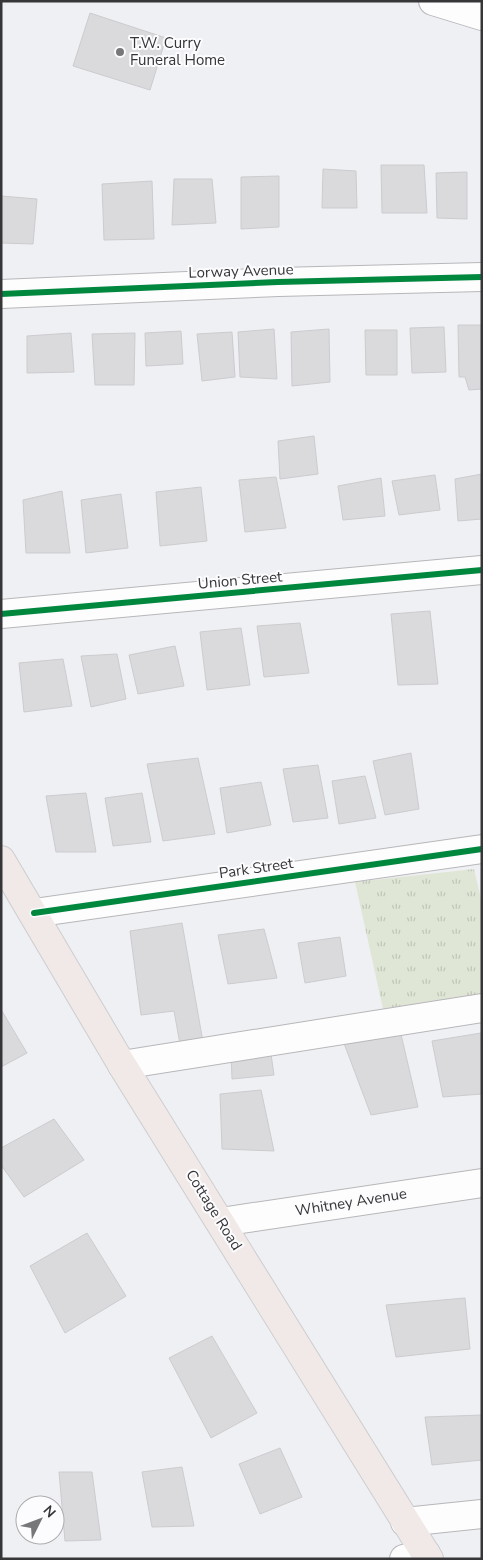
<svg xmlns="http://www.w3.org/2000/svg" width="483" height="1560" font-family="'Nunito Sans',sans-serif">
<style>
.grass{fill:url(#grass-tufts)}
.building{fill:#dad9db;stroke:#ccccce}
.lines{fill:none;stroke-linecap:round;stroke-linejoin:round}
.minor-casing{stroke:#b7b7ba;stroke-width:30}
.major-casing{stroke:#cdcdd0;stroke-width:30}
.minor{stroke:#fdfdfd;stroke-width:28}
.major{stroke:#f0e9e7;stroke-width:28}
.cycleway-casing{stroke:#fcfcfe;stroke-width:9}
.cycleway{stroke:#00873e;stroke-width:6}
.poi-dot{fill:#77777a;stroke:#fcfcfe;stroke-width:2}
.labels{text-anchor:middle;stroke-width:4;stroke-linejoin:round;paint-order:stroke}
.poi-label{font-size:15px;fill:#363639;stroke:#fcfcfe;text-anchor:start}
.street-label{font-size:15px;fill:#363639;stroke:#fcfcfe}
</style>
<defs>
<pattern id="grass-tufts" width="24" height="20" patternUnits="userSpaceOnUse" patternTransform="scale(1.25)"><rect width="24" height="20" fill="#e0e6d6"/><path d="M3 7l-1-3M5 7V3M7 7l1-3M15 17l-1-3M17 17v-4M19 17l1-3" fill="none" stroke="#c1c6b8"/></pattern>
</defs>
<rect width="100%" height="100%" fill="#eff0f4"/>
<!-- grass -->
<path class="grass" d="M474,869L482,903V994L383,1009L355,882Z"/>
<!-- building -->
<path class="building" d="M90,13L166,38L150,90L73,66Z
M381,165H424L427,213H382Z
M323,169L356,171L357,208H322Z
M467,172V219L437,218L436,173Z
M279,176V227L241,229V177Z
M174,179H212L216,223L172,225Z
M152,181L154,239L104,240L102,184Z
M1,196L37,199L33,244L1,243Z
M458,325H482V389L469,390L465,377H459Z
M444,327L446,372L412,373L410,328Z
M274,329L277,379L240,377L238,332Z
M329,329L330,382L292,386L291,332Z
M365,330H397V375H366Z
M181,331L183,364L146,366L145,333Z
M232,332L235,377L202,381L197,334Z
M71,333L74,372L27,373V336Z
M135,333L134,385H95L92,334Z
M314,436L318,474L280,479L278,441Z
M482,474V519L458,521L455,479Z
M435,475L440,510L399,515L392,481Z
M276,477L286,528L245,532L239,480Z
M381,478L385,516L343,520L338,486Z
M201,487L207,541L160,546L156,492Z
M62,491L70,553H26L23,500Z
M121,494L128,548L86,553L81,500Z
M430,611L438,684L398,685L391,614Z
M300,623L309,673L264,677L257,626Z
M241,628L250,685L207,690L200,632Z
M175,646L184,686L138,694L129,655Z
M117,654L126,699L91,707L81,656Z
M63,659L72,706L24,712L19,663Z
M411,753L419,809L385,815L373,761Z
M198,758L215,834L163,841L147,764Z
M318,765L328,818L293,822L283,769Z
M365,776L376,818L339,824L332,781Z
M261,782L271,825L227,833L220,788Z
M86,793L96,852H56L46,796Z
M142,793L151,842L113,846L105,798Z
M182,923L203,1042L180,1044L174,1011L141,1015L130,931Z
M264,929L277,978L228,984L218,935Z
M340,937L346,976L305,983L298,943Z
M2,1011L27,1053L1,1067V1011Z
M399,1026L418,1107L371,1115L342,1038Z
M481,1033L482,1094L443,1097L432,1041Z
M270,1047L274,1075L232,1079L231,1053Z
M261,1090L274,1151L222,1149L220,1094Z
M54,1119L84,1160L24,1197L1,1165V1148Z
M87,1233L126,1296L65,1333L30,1266Z
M465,1298L470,1349L396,1357L386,1305Z
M212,1336L257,1413L211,1438L169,1358Z
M482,1415V1460L432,1465L425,1417Z
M280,1448L302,1497L260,1514L239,1464Z
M182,1467L194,1526L152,1527L142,1472Z
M59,1472H92L101,1540L65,1541Z"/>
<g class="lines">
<defs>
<path id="minor" d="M433,1L482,16
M1,294L278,282L482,277
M1,614L482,570
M34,913L482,849
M122,1065L482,1008
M221,1222L482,1183
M405,1522L482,1514
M404,1559L426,1554"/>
<path id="major" d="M1,860L122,1065L429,1559"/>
</defs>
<!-- minor casing -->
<use href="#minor" class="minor-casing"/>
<!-- major casing -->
<use href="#major" class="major-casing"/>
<!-- minor -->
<use href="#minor" class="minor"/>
<!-- major -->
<use href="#major" class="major"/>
<defs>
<path id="cycleway" d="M1,294L278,282L482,277
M1,614L482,570
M34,913L482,849"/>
</defs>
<!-- cycleway casing -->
<use href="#cycleway" class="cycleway-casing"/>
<!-- cycleway -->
<use href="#cycleway" class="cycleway"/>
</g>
<!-- markers -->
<circle class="poi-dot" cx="120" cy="52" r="5"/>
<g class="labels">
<!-- poi labels -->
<g class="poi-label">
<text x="130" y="48">T.W. Curry<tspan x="130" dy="17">Funeral Home</tspan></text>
</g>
<!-- street labels -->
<g class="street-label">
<text transform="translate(241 271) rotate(-2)" y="5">Lorway Avenue</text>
<text transform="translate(240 580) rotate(-5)" y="5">Union Street</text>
<text transform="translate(256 868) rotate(-8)" y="5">Park Street</text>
<text transform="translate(351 1202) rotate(-9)" y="5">Whitney Avenue</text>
<text transform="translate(214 1210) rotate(58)" y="5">Cottage Road</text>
</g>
</g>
<!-- border -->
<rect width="483" height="1560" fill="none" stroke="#363639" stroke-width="5"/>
<!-- north arrow -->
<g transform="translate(40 1520) rotate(48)"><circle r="24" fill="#fcfcfe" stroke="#adadaf"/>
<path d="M0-4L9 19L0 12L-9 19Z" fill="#77777a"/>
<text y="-8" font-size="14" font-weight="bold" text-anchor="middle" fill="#363639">N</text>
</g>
</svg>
